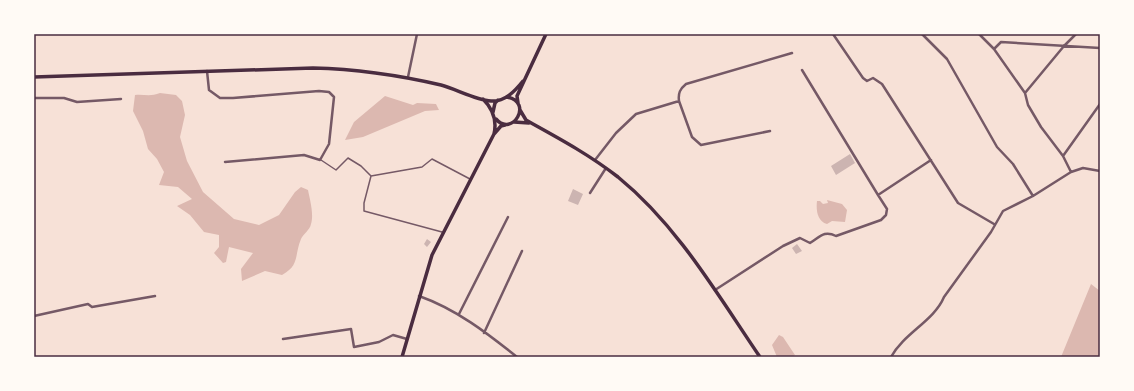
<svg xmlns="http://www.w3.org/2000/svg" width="1134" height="391" font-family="'Golos Text',sans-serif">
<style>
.water{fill:#dcb8b0}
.building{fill:#ccb4b1}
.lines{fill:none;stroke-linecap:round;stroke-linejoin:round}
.service{stroke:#755966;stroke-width:1.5}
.minor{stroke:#755966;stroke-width:2.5}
.secondary{stroke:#4a2c40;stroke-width:3.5}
.neatline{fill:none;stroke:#4a2c40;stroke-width:1.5}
</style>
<rect width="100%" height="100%" fill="#f7e1d7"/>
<!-- water -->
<path class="water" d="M160,93L176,95L182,101L185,115L180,137L187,161L203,192L234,219L259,225L279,215L295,192L301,187L308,190C310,200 314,214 311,224C310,230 303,234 301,239C294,256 300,265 282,275L265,271L242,281L241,269L253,253L229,247L226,262L223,263L214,253L219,247V235L204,232L190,215L177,206L192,199L178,187L159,185L164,172L157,159L148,149L143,131L133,111L135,95C144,94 150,97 160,93Z
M385,96L413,105L417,103L436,104L439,110L425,111L363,137L345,140L354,122Z
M827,200L842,204L847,210L845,222L832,221L827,224C817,221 816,210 817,201H820L823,204L828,203Z
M1091,284L1100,291V357H1061Z
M779,335L783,337L795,355L792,357H777L772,345Z"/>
<!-- building -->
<path class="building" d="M850,154L855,163L836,175L831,166Z
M573,189L583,194L578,205L568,201Z
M427,239L431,242L427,247L424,244Z
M797,244L802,251L796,254L792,248Z"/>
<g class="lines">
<!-- service -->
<path class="service" d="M321,160L336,170L348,158L361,166L371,176
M442,232L364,211V203L371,176L422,167L432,159L470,179"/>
<!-- minor -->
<path class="minor" d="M833,34L863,78L867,81L873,78L882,84L958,203L994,224
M922,34L947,59L997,147L1013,164L1033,196
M979,34L994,49L1025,93L1028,105L1041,127L1063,156L1071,172
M994,49L1001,42L1100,48
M802,70L878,195L931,160
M207,71L209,90L220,98H233L319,91L329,92L334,97L329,144L320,160L304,155L225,162
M408,77L417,34
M1025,93L1064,46L1076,34
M34,98H64L77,102L121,99
M679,101C678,93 680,89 686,84L792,53
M1063,156L1100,104
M595,160L616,133L636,114L679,101L692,137L701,145L770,131
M590,193L606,168
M715,290L783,246L800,238L810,243C820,237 824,230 836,236L881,220L886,215L887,209L878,195
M419,296C456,309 487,333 517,357
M459,314L508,217
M34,316L88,304L92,307L155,296
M484,333L522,251
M283,339L351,329L354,347L379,342L393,335L407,339
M891,357C904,333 934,321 944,297L991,232L1003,211L1033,196L1071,172L1083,168L1100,171"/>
<!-- secondary -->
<path class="secondary" d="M34,77L313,68C357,69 398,75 441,85C456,89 476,100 491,101C505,102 515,91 523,81
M518,103L517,96L546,34
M520,110L526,120L533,124C562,140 591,156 618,177C678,226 717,294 760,357
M493,112L495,103L498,100
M496,119C512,138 534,102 507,97
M514,122L529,123
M494,134L501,126L505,125
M402,357L432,255L494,134C497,121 493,109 483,99"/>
</g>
<!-- border -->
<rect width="1134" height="391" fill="none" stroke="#fffaf5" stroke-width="70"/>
<rect x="35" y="35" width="1064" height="321" class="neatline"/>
</svg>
